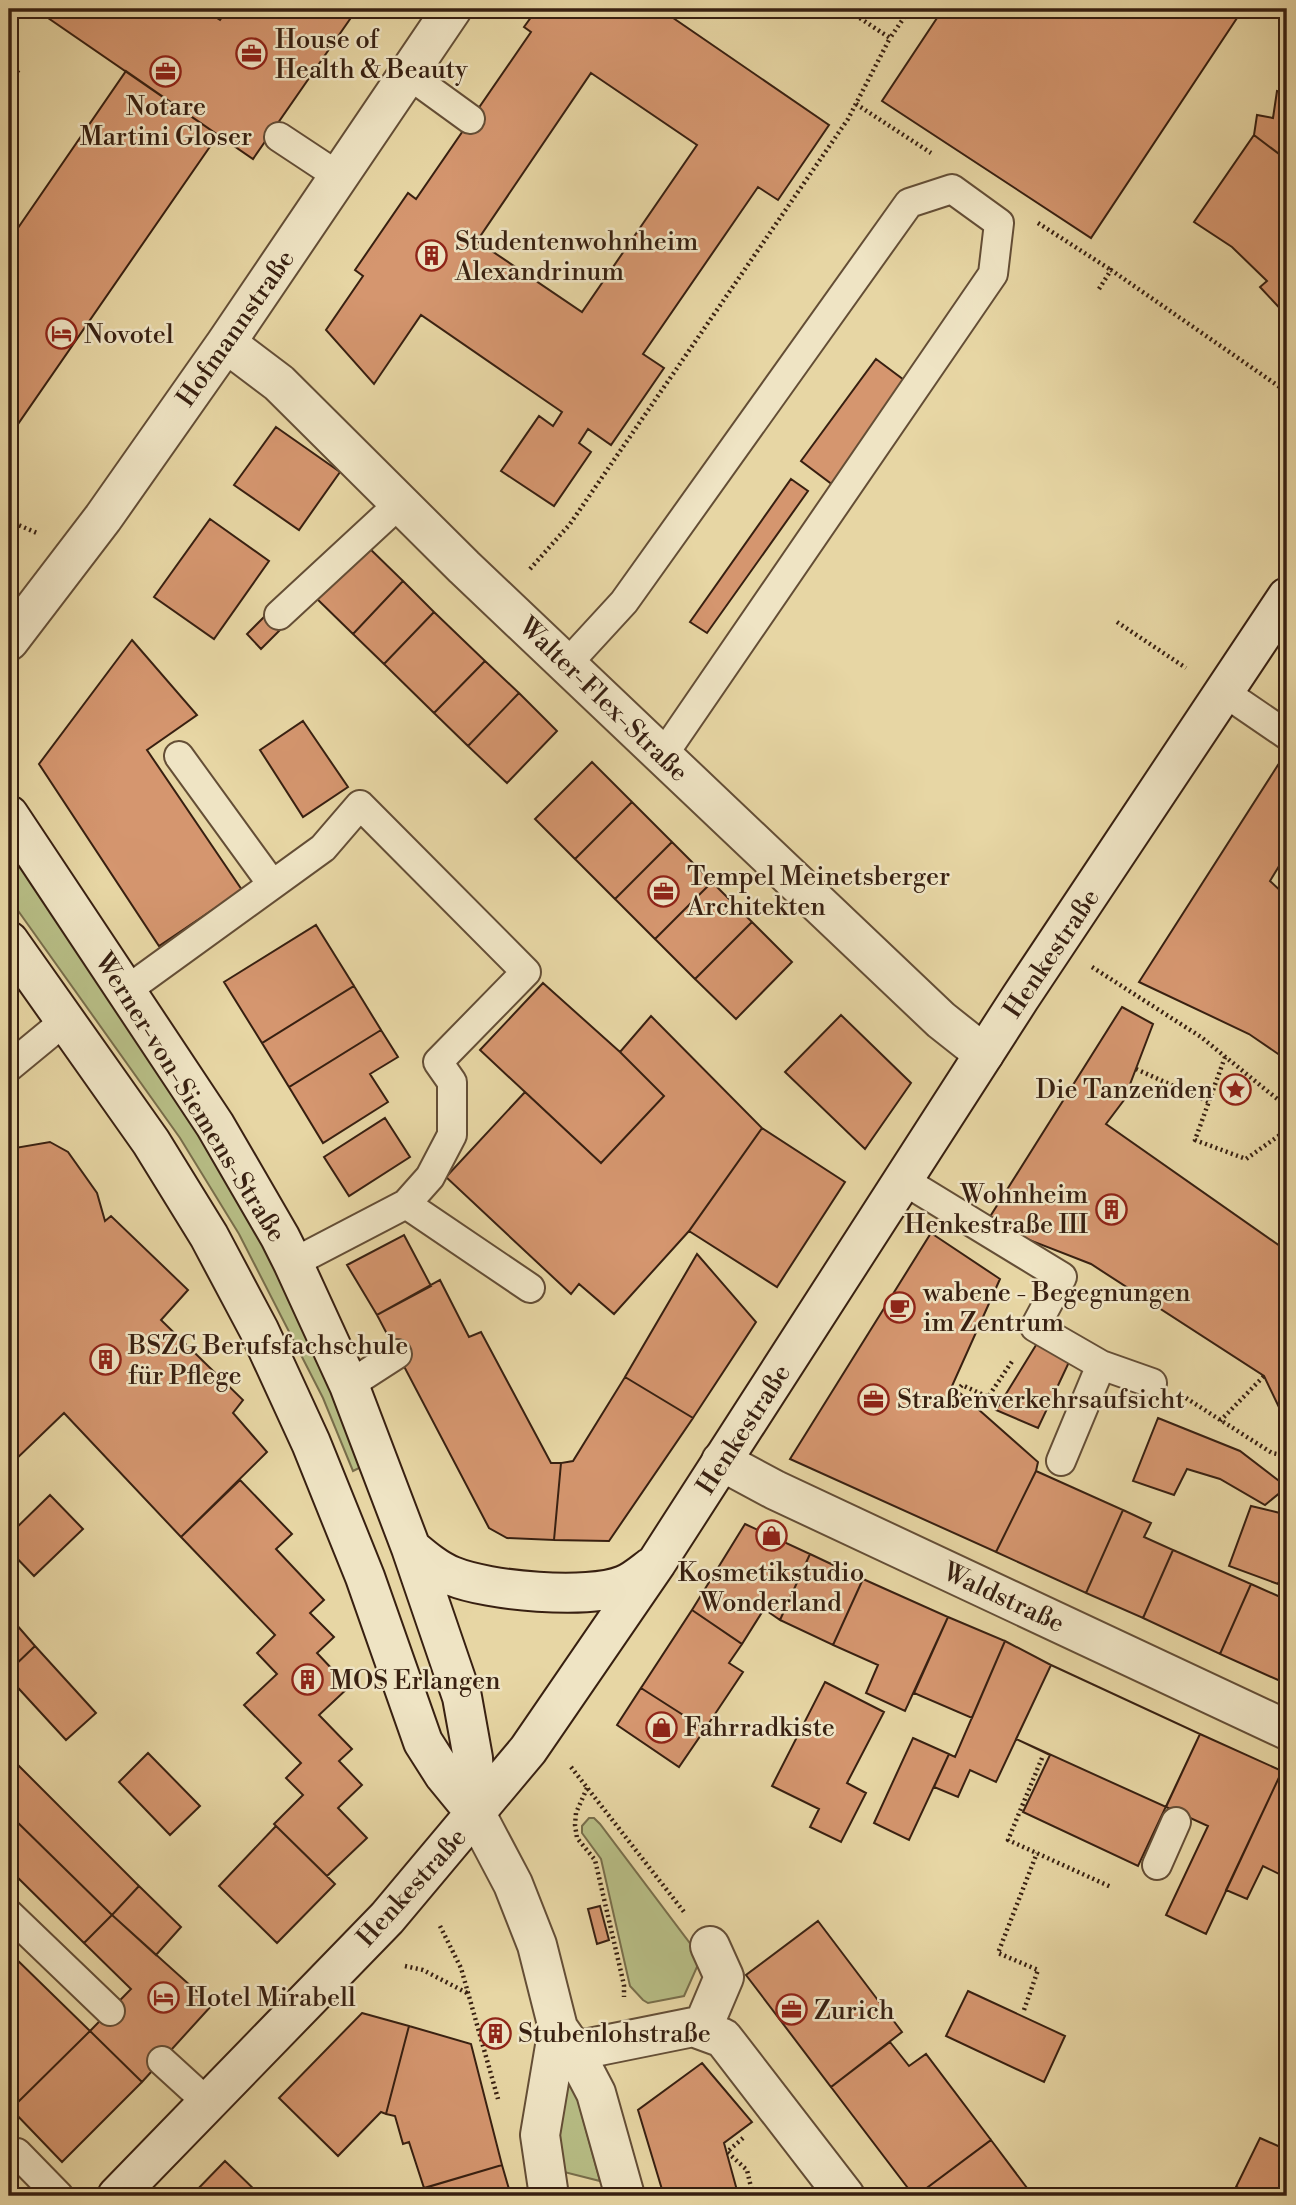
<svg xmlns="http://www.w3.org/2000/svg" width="1296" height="2205" font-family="'Libre Bodoni',serif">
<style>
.green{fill:#b7bd85;stroke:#786e4b;stroke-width:2}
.building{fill:#d5966f;stroke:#382011;stroke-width:2;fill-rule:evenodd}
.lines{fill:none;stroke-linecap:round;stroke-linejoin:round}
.lane-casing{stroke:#644e36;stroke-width:32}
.street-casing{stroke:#644e36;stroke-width:42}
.secondary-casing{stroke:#382011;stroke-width:42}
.path{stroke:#382011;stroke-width:4.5;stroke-dasharray:2 3.5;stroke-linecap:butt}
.lane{stroke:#efe4c4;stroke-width:28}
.street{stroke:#efe4c4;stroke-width:38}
.secondary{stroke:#efe4c4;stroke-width:38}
.labels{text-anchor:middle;stroke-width:5;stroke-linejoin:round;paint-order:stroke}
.poi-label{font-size:26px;fill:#382011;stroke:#efe4c4;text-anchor:start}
.street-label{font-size:26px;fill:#382011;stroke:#efe4c4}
</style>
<rect width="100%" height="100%" fill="#e7d6a4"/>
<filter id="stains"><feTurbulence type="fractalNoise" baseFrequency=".00286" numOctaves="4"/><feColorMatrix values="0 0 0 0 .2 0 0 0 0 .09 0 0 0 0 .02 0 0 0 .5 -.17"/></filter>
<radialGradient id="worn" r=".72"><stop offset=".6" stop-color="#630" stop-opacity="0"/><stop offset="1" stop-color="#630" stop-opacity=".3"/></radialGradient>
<!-- green -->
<path class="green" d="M9,839L255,1222L365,1465L353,1471L323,1398L239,1234L180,1138L9,898Z
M589,1818H594L600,1824L701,1958L684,1996L648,2003L643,2000L630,1986L601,1859L582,1833V1826Z
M569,2082L575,2090L600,2181L560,2171L554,2146L561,2086Z"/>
<!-- building -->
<path class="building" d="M35,9H203L220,20L228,9H357L253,159Z
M537,9H660L829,125L778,200L758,187L643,354L664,368L611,445L588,429L579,443L591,452L554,506L501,471L539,416L553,426L562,412L421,315L374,384L326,330L363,276L355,270L408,193L416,199L531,32L524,27ZM591,73L697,145L582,312L477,241Z
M943,9H1243L1091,238L882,101Z
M126,71L218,135L18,424L9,418V241Z
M1277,91L1287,93V160L1254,135L1257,115L1273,118Z
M1254,135L1287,160V316L1260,287L1267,281L1232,247L1194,222Z
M876,359L908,383L833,485L801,461Z
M276,427L340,472L299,530L234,485Z
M791,479L808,491L707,633L690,622Z
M210,519L269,561L214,639L154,597Z
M365,544L403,581L353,634L314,596Z
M403,581L434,612L384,664L353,634Z
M273,608L287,623L261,649L247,634Z
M434,612L485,661L434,713L384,664Z
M132,640L197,715L147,750L242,890L159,946L39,764Z
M485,661L519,693L468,746L434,713Z
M519,693L557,731L507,783L468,746Z
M303,721L348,787L303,817L260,750Z
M592,762L632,802L575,859L535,819Z
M1278,765L1287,771V853L1270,881L1287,897V1060L1249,1034L1139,982Z
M632,802L672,842L615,899L575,859Z
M672,842L712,882L655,939L615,899Z
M712,882L752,922L695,979L655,939Z
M752,922L792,962L736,1019L695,979Z
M316,925L354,986L262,1043L224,982Z
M543,983L620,1052L664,1096L601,1163L480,1050Z
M354,986L381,1030L289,1087L262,1043Z
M1122,1007L1153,1024L1124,1100L1106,1124L1287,1251V1424L1264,1376L1091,1264L986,1223Z
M841,1015L911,1083L865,1149L785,1072Z
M651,1016L762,1128L689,1231L614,1314L579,1284L571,1294L446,1177L525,1092L601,1163L664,1096L620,1052Z
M381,1030L398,1057L370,1074L388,1102L323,1143L289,1087Z
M385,1118L410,1157L349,1196L324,1157Z
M762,1128L845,1182L777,1287L689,1231Z
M50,1142L68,1152L97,1193L105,1221L111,1216L188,1290L161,1320L243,1400L233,1413L267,1452L181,1537L64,1413L9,1466V1149Z
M931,1233L1000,1279L952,1386L1038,1462L1036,1471L996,1552L790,1459Z
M404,1235L431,1286L377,1315L347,1265Z
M697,1254L756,1322L693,1418L625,1377Z
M440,1280L469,1337L481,1332L551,1463H561L554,1540L507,1538L489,1528L377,1315Z
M1041,1337L1070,1360L1038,1428L996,1410Z
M625,1377L693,1418L609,1541L554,1540L561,1463L573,1461Z
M1158,1418L1240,1451L1287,1487L1265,1505L1220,1479L1187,1469L1174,1495L1133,1481Z
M1036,1471L1123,1510L1086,1593L996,1552Z
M240,1480L292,1534L276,1549L324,1600L310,1613L334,1637L317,1653L349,1687L319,1715L352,1749L339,1761L362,1785L338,1808L367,1838L327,1876L274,1824L303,1795L286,1778L301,1763L244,1705L277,1674L257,1653L275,1635L181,1537Z
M50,1495L83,1529L34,1576L9,1550V1535Z
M1287,1502V1563L1278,1584L1229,1566L1251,1506L1280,1513Z
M1123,1510L1151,1523L1144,1537L1173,1550L1143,1618L1086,1593Z
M745,1524L810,1554L780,1620L764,1609L742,1644L692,1610Z
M1173,1550L1251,1584L1220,1654L1143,1618Z
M810,1554L863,1579L833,1645L780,1620Z
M863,1579L948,1617L905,1711L866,1693L878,1665L833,1645Z
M1251,1584L1287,1600V1684L1220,1654Z
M692,1610L742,1644L729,1663L743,1672L705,1729L641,1688Z
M9,1616L35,1646L9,1671Z
M948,1617L1005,1641L972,1718L914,1693Z
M1005,1641L1051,1665L996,1782L970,1770L958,1797L934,1787L949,1754L955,1757Z
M35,1646L96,1713L66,1740L9,1678V1671Z
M1051,1665L1200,1734L1138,1866L1023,1812L1050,1755L1016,1739Z
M1051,1665L1200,1734L1166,1807L1016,1739Z
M825,1682L884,1712L847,1783L866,1793L841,1842L810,1827L819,1809L772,1786Z
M641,1688L705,1729L679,1767L617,1725Z
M1200,1734L1282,1771L1206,1934L1166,1915L1208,1826L1166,1807Z
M913,1738L949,1754L909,1840L874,1823Z
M148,1753L200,1806L170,1835L119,1782Z
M9,1756L139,1886L112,1915L9,1814Z
M1282,1771L1287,1773V1878L1263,1866L1247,1899L1226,1890Z
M9,1814L112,1915L84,1943L9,1869Z
M276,1826L335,1884L277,1943L219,1886Z
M139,1886L181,1927L156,1955L112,1915Z
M600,1906L609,1940L597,1944L588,1909Z
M112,1915L212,2005L142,2082L90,2031L131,1989L84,1943Z
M818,1921L902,2032L831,2087L746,1975Z
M9,1952L90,2031L11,2109L9,2106Z
M968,1991L1065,2036L1044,2082L946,2036Z
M362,2013L409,2026L386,2114L381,2112L338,2156L279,2098Z
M497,2021L503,2042L493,2046L487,2024Z
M409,2026L471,2044L502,2165L424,2188L409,2142L403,2144L395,2116L386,2114Z
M90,2031L142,2082L62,2162L11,2109Z
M890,2042L909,2066L926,2054L991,2140L916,2196H914L831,2087Z
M702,2063L752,2122L724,2143L738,2194L732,2196H664L638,2110Z
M1260,2138L1287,2150V2196H1242L1248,2192L1236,2187Z
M991,2140L1033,2196H916Z
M225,2161L261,2196H191Z
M502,2165L511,2196H420L418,2190Z"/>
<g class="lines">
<defs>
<path id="lane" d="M408,74L470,119
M279,137L338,176
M279,615L400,503
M567,664L624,602L909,203L952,189L999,223L993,274L663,755
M1224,692L1287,735
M179,756L272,884
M127,990L323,848L360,805L526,972L438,1062L452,1082V1135L430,1177L406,1204L293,1263
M9,1067L66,1020
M903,1180L1062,1277L1035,1327L1101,1365L1152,1383
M406,1204L530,1288
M349,1385L397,1354
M1061,1461L1101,1365
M1157,1865L1176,1822
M9,1914L110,2011
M162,2061L208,2103
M9,2154L17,2153L59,2196"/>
<path id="street" d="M226,343L279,383L464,567L941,1020L984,1054
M9,641L103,518L226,343L452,9
M721,1461L775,1490L1287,1730
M476,1814L513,1884L537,1945L558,2028L574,2051L596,2093L625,2196
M702,2029L724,1977L710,1946
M574,2051L693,2027L723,2038L845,2196
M549,2196L540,2135L558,2028"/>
<path id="secondary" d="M9,815L215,1125L280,1237L293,1263L349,1385L411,1548L462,1697L473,1758L476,1814
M9,941L151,1142L209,1236L259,1330L311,1443L365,1577L423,1742L444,1775L476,1814
M411,1548C424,1559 437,1570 452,1576C488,1591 588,1600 624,1585C634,1581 643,1573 651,1567
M117,2196L387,1918L528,1750L657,1562L1020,998L1287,597"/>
</defs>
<!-- lane casing -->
<use href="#lane" class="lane-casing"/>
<!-- street casing -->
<use href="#street" class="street-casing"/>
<!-- secondary casing -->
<use href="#secondary" class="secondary-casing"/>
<!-- path -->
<path class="path" d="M846,9L890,38L910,9
M9,66L19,73
M856,104L931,153
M1038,223L1111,270
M1099,289L1111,270L1287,392
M9,521L37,533
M530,569L570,524L848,119L890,38
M1117,622L1186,668
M1092,967L1201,1037L1287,1107
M1225,1057L1195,1140L1246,1159L1287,1130
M1136,1069L1209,1102
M957,1391L962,1385L988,1397L1013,1360
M1186,1398L1272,1453L1287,1456
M1220,1421L1264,1376
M1042,1758L1008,1840L1111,1887
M571,1767L684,1912
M587,1788L576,1813L575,1825L577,1838L595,1860L624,1985V1997
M440,1926L461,1968L498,2099
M405,1966L423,1970L467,1993
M1024,2010L1038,1970L998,1953L1037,1853
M743,2138L727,2152L747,2170L753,2196"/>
<!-- lane -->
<use href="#lane" class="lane"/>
<!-- street -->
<use href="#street" class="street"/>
<!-- secondary -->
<use href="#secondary" class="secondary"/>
</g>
<!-- icons -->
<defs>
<symbol id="office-ring" viewBox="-11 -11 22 22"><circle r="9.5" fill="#efe4c4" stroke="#8f2418" stroke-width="1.5"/><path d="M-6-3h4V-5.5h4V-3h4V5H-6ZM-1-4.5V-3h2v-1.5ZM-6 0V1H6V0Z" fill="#8f2418"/></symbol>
<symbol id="building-ring" viewBox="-11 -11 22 22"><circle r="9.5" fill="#efe4c4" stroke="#8f2418" stroke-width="1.5"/><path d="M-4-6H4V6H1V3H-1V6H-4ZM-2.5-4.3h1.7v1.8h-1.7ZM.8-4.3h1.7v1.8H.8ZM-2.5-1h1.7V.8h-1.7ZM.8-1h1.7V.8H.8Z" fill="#8f2418"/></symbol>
<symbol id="hotel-ring" viewBox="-11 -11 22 22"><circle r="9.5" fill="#efe4c4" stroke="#8f2418" stroke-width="1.5"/><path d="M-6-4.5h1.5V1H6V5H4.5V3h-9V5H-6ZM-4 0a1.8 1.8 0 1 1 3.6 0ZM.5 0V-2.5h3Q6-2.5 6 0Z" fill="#8f2418"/></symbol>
<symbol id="sight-ring" viewBox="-11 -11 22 22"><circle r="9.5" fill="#efe4c4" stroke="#8f2418" stroke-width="1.5"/><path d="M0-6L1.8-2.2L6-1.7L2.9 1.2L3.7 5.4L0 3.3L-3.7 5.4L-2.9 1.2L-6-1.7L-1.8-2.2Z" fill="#8f2418"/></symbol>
<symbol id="cafe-ring" viewBox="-11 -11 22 22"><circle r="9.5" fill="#efe4c4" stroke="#8f2418" stroke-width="1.5"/><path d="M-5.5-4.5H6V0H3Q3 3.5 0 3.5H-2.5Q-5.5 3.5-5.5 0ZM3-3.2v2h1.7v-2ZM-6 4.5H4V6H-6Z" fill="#8f2418"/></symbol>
<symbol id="shop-ring" viewBox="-11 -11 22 22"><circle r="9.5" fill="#efe4c4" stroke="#8f2418" stroke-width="1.5"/><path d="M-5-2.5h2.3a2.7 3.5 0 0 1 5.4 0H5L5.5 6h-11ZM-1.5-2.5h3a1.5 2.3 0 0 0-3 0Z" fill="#8f2418"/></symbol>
</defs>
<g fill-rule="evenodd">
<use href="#office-ring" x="234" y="36" width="35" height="35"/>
<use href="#office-ring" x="148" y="54" width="35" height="35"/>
<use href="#building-ring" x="414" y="238" width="35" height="35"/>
<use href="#hotel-ring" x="44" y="316" width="35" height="35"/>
<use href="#office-ring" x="646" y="874" width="35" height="35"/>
<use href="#sight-ring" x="1218" y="1072" width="35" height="35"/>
<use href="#building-ring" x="1094" y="1192" width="35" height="35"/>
<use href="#cafe-ring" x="882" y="1290" width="35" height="35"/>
<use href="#building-ring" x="88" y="1342" width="35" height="35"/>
<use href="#office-ring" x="856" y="1382" width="35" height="35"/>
<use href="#shop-ring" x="754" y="1518" width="35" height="35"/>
<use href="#building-ring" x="290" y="1662" width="35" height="35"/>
<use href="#shop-ring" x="644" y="1710" width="35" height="35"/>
<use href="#hotel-ring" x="146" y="1980" width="35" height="35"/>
<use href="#office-ring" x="774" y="1992" width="35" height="35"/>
<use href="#building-ring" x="478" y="2016" width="35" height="35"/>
</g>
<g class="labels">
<!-- poi labels -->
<g class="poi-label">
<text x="275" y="48">House of<tspan x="275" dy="30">Health &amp; Beauty</tspan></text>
<text x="166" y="115" text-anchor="middle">Notare<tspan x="166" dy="30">Martini Gloser</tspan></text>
<text x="455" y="250">Studentenwohnheim<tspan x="455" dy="30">Alexandrinum</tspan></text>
<text x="84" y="343">Novotel</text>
<text x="687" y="885">Tempel Meinetsberger<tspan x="687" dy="30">Architekten</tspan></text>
<text x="1213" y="1098" text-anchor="end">Die Tanzenden</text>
<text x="1088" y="1203" text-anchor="end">Wohnheim<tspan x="1088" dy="30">Henkestraße III</tspan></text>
<text x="923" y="1301">wabene - Begegnungen<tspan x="923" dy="30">im Zentrum</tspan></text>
<text x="128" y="1354">BSZG Berufsfachschule<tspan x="128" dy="30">für Pflege</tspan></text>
<text x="897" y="1408">Straßenverkehrsaufsicht</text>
<text x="771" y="1581" text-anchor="middle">Kosmetikstudio<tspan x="771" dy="30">Wonderland</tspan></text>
<text x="330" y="1689">MOS Erlangen</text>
<text x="684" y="1736">Fahrradkiste</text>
<text x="186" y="2006">Hotel Mirabell</text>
<text x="814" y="2019">Zurich</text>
<text x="518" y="2042">Stubenlohstraße</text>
</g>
<!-- street labels -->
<g class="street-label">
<text transform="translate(235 328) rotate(-55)" y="9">Hofmannstraße</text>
<text transform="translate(604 699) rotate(44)" y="9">Walter-Flex-Straße</text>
<text transform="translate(1051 953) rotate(-56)" y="9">Henkestraße</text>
<text transform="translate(191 1097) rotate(58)" y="9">Werner-von-Siemens-Straße</text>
<text transform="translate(743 1429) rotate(-57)" y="9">Henkestraße</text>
<text transform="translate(1004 1597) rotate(25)" y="9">Waldstraße</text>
<text transform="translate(411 1887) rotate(-48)" y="9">Henkestraße</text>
</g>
</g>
<!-- margin -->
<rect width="1296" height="2205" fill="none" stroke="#e7d6a4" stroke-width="35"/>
<rect x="10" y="10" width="1275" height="2184" fill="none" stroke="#382011" stroke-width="3.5"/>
<rect x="18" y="18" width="1261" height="2170" fill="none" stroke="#382011" stroke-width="2"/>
<rect width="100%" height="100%" filter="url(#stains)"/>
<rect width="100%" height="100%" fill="url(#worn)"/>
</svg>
